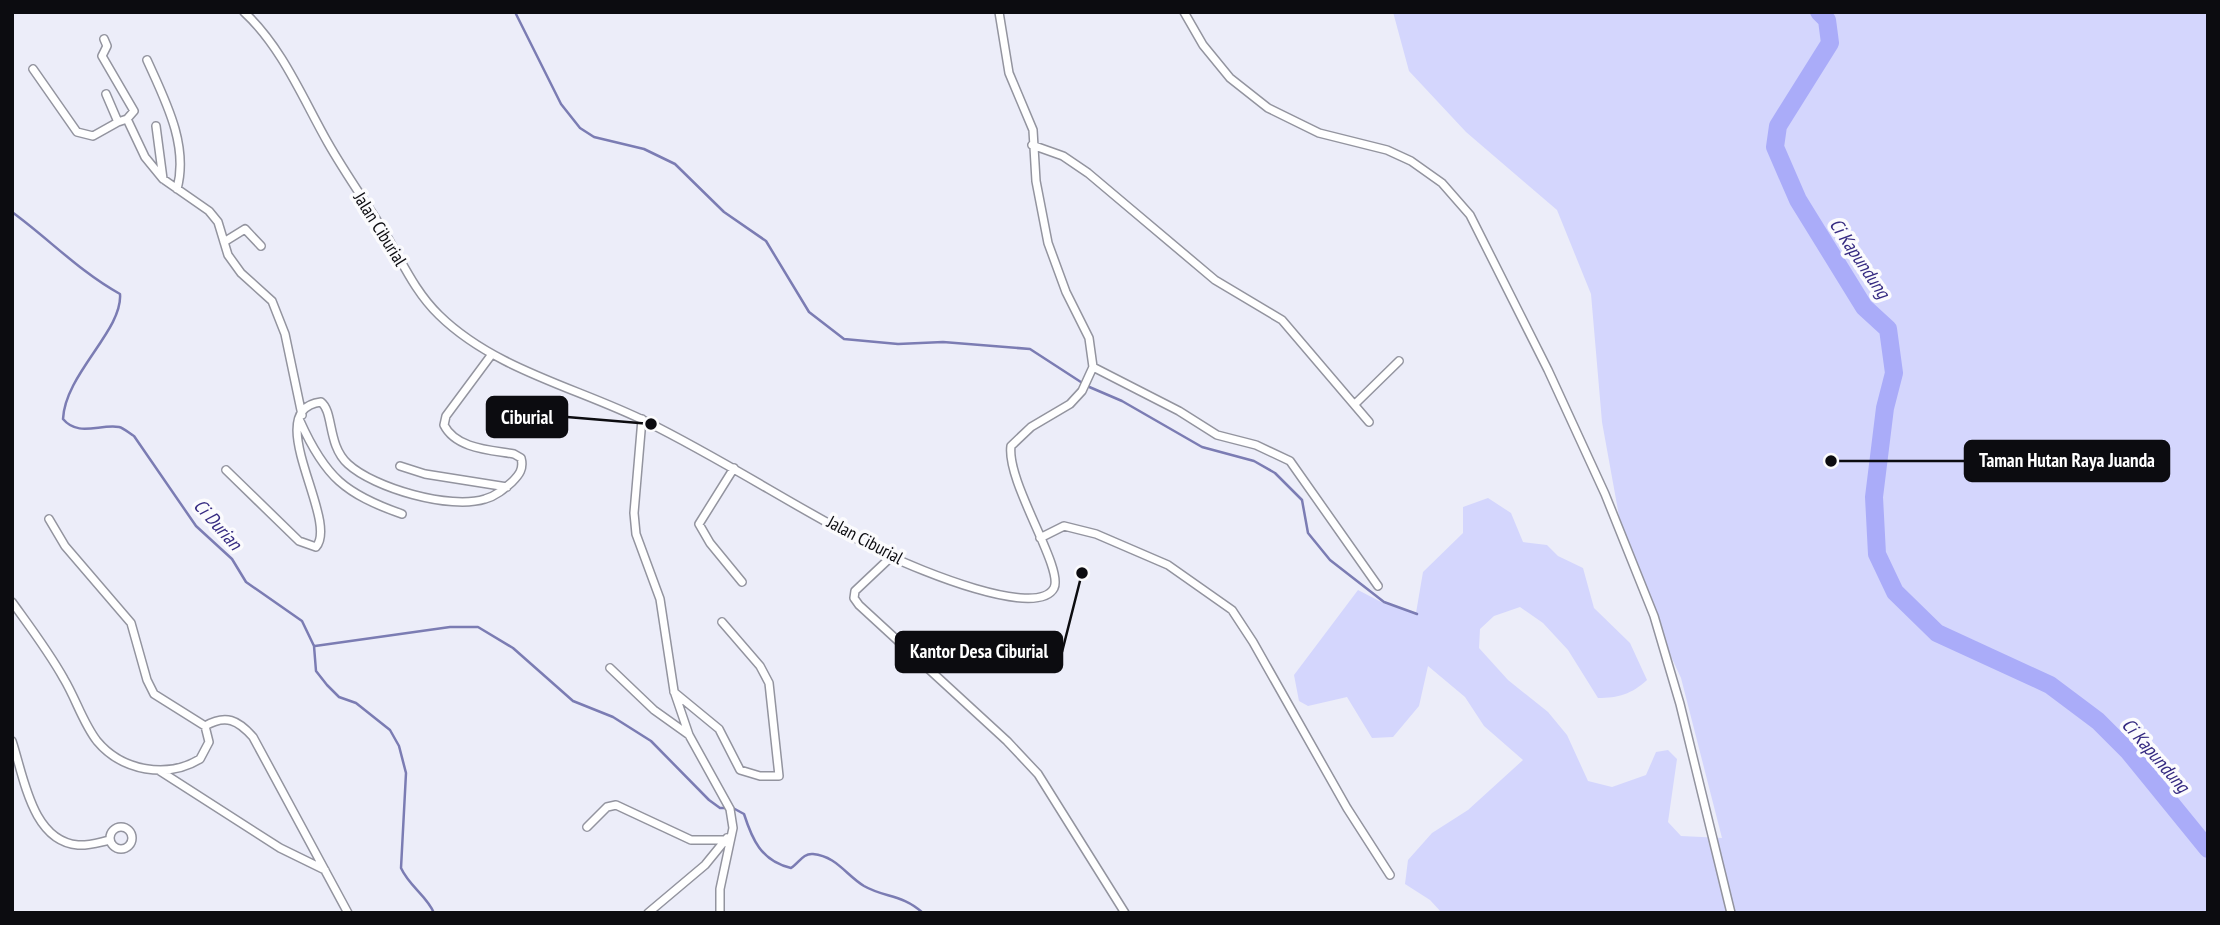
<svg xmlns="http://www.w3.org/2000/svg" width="2220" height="925" font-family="'PT Sans Narrow',sans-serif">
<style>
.green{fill:#d4d6fd}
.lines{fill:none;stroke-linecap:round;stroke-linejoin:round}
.stream{stroke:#7b7cb3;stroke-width:2.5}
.river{stroke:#aaacf9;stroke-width:18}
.minor-casing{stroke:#93949f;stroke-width:10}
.minor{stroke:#fff;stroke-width:7}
.labels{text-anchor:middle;stroke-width:7;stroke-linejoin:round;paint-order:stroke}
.street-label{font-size:18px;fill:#0c0c10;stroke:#fbfbfd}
.water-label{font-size:19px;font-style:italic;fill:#352a81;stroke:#fbfbfd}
.leader{fill:none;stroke:#0c0c10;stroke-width:2.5}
.callout-dot{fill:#0c0c10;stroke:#fbfbfd;stroke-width:2.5}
.callout{fill:#0c0c10;stroke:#0c0c10;stroke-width:2.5}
.callout-label{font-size:19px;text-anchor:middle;font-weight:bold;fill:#fff}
</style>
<rect width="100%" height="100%" fill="#ecedf9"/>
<!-- green -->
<path class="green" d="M1393,12H2208V913H1442L1430,900L1405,884L1408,860L1432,833L1468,810L1523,760L1484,726L1465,697L1428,666L1419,706L1393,737L1372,738L1347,697L1308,706L1299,701L1294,675L1358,590L1385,604L1416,613L1423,572L1463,533V507L1488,498L1511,513L1523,542L1547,545L1558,556L1583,568L1594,608L1630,643L1647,680C1632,694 1618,698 1598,698L1568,650L1543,623L1520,607L1494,616L1480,629L1479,648L1508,680L1548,712L1567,735L1588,781L1612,787L1646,775L1656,752L1668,750L1677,759L1668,822L1681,836L1722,838L1681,678L1650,611L1623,538L1602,422L1591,294L1557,210L1466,132L1409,71Z"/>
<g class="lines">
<!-- stream -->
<path class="stream" d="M515,12L561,104L580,128L594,137L644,149L675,164L724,212L766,241L809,312L844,339L898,344L943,342L1030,349L1087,386L1122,401L1202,447L1254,461L1275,473L1302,500L1308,533L1330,560L1384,602L1417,614
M12,212C49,239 80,272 120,294C123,330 65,374 63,419C78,437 99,424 119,427C124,428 130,434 134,436L196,526L232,559L246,582L302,621L314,646L316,671L327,685L339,697L356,703L390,730L399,746L406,773L401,868C409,886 427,896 434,913
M315,646L450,627H478L513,648L573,701L613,717L651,741L709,800L720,808H726
M733,808L744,814C752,839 761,861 791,868C799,863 803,853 813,854C836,856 846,875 864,886C885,898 902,894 923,913"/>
<!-- river -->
<path class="river" d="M1819,12L1827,20L1830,43L1778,126L1775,147L1798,200L1864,307L1888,329L1894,373L1885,408L1874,497L1877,554L1895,592L1937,633L2050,685L2098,721L2129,752L2208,849"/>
<defs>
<path id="minor" d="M244,12C282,47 303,99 328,143C345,173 365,201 383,230C401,259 414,291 439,315C495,370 579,388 647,422C730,463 807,515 890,556C915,568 1037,620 1054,588C1064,568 1006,482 1011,446L1031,427L1070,404L1082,391L1093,367L1089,338L1066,292L1048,243L1036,181L1033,130L1009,73L999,12
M1184,12L1203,45L1230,78L1268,108L1319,133L1387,150L1411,161L1442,183L1470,215L1548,370L1605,494L1654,616L1680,704L1731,913
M104,39L107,46L102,56L134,111L127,119
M147,60C165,100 189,145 177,189
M33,69L77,132L93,136L118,122
M106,94L118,122L127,119L145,157L163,179
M156,126L163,179L209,211L218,222L228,255L241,273L272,301L285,334L302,415
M1032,145L1063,156L1088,173L1215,280L1282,320L1369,422
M224,242L245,229L261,246
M1093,367L1179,411L1217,435L1256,445L1290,461L1378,586
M1355,404L1399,361
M642,419L634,513L636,534L660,599L674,691L689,735L730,809L733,828L720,889V913
M300,421C325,477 345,494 402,514
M400,466L425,474L507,487
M734,468L699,524L710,543L742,582
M226,470L299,541L316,547C340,520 259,410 321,402C334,412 327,445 348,464C374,488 450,510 485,499C496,496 504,489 512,482C519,475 524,469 521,458L514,454C491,450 456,449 444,425L446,416L492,354
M1040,538L1064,526L1096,534L1168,565L1232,610L1253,642L1347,808L1390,875
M891,557L855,591L854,598L859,605L1007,741L1038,774L1125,913
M12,602C30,627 49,652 64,679C76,699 83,723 97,741C122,771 167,779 200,759L209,742L205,726L154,694L147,680L131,623L65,546L49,519
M610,668L654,710L689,735
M674,692L719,729L740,770L760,776H779L769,683L760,666L722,622
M205,726C226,714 238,720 253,737L348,913
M12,741C24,777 32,841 78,845C88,846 100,842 110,840
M160,771L280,848L325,870
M110 838a11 11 0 1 1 22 0a11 11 0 1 1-22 0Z
M587,827L607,807L616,805L691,840H726
M648,913L705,865L727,838"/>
</defs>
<!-- minor casing -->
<use href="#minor" class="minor-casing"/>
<!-- minor -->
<use href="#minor" class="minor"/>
</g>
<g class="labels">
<!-- street labels -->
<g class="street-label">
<text transform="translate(380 229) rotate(58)" y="6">Jalan Ciburial</text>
<text transform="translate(865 540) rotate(28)" y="6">Jalan Ciburial</text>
</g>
<!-- water labels -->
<g class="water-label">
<text transform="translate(1860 258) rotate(56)" y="7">Ci Kapundung</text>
<text transform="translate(218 524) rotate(48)" y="7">Ci Durian</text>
<text transform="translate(2156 755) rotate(49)" y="7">Ci Kapundung</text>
</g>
</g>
<!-- callouts -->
<path class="leader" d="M651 424L567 417M1831 461L1965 461M1082 573L1062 652"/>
<g class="callout-dot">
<circle cx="651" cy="424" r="7"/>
<circle cx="1831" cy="461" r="7"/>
<circle cx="1082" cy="573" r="7"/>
</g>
<g class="callout">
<rect x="487" y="397" width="80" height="40" rx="7"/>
<rect x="1965" y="441" width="204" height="40" rx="7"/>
<rect x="896" y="632" width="166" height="40" rx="7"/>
</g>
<g class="callout-label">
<text x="527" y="424">Ciburial</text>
<text x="2067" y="467">Taman Hutan Raya Juanda</text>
<text x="979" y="658">Kantor Desa Ciburial</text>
</g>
<!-- border -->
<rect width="2220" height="925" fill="none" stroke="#0c0c10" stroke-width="28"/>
</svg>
